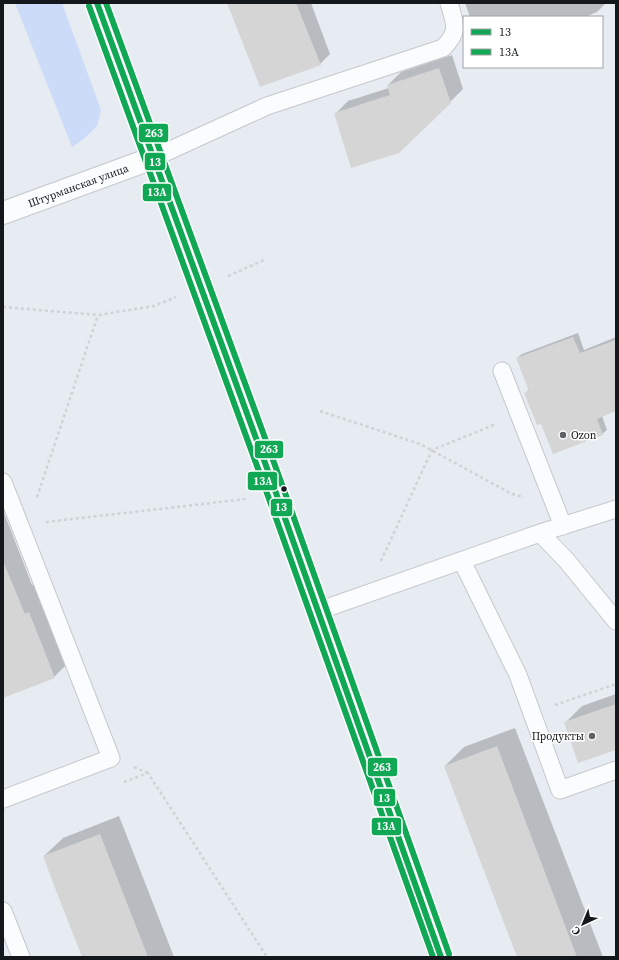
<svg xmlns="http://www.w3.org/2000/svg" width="619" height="960" font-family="'Source Serif 4',serif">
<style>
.green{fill:#ccdbf8}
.shadow{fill:#0003}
.building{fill:#d6d5d6}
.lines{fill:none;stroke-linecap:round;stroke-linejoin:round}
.service-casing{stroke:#c5c9ce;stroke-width:19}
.minor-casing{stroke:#c5c9ce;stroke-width:24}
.tertiary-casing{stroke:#c5c9ce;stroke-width:24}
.path{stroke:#d1d2d4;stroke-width:2.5;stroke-dasharray:3 3;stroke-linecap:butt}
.service{stroke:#fbfcfd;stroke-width:17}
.minor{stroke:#fbfcfd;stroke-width:22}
.tertiary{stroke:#fbfcfd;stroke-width:22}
.bus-1-casing{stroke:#fff;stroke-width:9}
.bus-2-casing{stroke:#fff;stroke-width:9}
.bus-3-casing{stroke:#fff;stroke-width:9}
.bus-1{stroke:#10a855;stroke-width:6}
.bus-2{stroke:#10a855;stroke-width:6}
.bus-3{stroke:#10a855;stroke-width:6}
.poi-dot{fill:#5e6166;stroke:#fff;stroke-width:1.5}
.bus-dot{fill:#14171b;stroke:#fff;stroke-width:1.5}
.labels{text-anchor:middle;stroke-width:3;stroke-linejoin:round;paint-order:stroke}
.street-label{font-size:11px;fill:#14171b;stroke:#fff}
.poi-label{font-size:11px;fill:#14171b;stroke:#fff;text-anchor:start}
.line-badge{stroke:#fff;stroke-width:1.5}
.badge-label{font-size:11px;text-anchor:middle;font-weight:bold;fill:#fff}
</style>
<rect width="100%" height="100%" fill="#e7ebf2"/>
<!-- green -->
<path class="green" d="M15,3H62L101,110L97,126L85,138L72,147Z"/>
<!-- shadow -->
<path class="shadow" d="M229,3H311L330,54L320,64Z
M465,3H606L597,12L585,17H470Z
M452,55L463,89L450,102L335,114L348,101L389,88L388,85L401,72Z
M578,333L584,350L616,337V410L602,416L607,430L602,434L542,422L526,393L529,389L517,358L522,354Z
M3,510L32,585L39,583L73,658L54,677L3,697Z
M616,694V749L565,723L582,706Z
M515,728L603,957H518L445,766L464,747Z
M119,816L174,957H83L44,856L63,838Z"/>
<!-- building -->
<path class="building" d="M227,3H296L321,65L260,87Z
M439,68L451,103L399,153L351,168L334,113L390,95L387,85Z
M573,337L580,353L616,340V411L597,419L603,435L553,454L541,424L537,425L524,393L529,391L516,358Z
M3,561L25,614L29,612L55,678L3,698Z
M616,704V750L578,763L564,722Z
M497,746L577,957H517L457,800L444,766Z
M100,834L148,957H82L55,888L43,856Z"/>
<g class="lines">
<defs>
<path id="service" d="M153,158L267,106L443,48C460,31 455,24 449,3
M502,371L563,526
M3,482L111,758L3,799
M540,533L567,561L616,621
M462,561L518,675L560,790L616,770
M318,611L540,533L616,509
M3,911L21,957"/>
<g id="minor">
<path id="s1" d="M3,213L153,158"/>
</g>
<path id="tertiary" d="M97,3L276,493L441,957"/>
</defs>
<!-- service casing -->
<use href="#service" class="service-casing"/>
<!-- minor casing -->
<use href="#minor" class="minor-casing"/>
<!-- tertiary casing -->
<use href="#tertiary" class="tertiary-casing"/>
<!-- path -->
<path class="path" d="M228,276L264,260
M3,307L98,315L154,306L176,297
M320,411L420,444L512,494L524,497
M37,497L98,315
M46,522L246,499
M381,561L432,450L496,424
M555,705L616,684
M134,767L148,773
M124,782L148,773L267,957"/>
<!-- service -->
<use href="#service" class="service"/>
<!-- minor -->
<use href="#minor" class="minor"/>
<!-- tertiary -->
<use href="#tertiary" class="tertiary"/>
<defs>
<path id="bus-1" d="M97,3L276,493L441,957"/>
<path id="bus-2" d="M89,6L268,496L433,957"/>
<path id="bus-3" d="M106,3L284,490L449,954"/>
</defs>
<!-- bus-1 casing -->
<use href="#bus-1" class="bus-1-casing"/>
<!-- bus-2 casing -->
<use href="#bus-2" class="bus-2-casing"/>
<!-- bus-3 casing -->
<use href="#bus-3" class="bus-3-casing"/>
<!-- bus-1 -->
<use href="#bus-1" class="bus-1"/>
<!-- bus-2 -->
<use href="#bus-2" class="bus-2"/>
<!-- bus-3 -->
<use href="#bus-3" class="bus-3"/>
</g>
<!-- markers -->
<g class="poi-dot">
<circle cx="563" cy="435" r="4"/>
<circle cx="592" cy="736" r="4"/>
</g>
<circle class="bus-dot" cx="284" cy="489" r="3.5"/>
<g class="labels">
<!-- street labels -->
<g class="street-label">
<text dy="4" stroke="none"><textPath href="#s1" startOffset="80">Штурманская улица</textPath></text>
</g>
<!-- poi labels -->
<g class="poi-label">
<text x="571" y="439">Ozon</text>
<text x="584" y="740" text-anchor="end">Продукты</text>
</g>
</g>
<g class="line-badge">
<rect x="138" y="123" width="31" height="20" rx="4" fill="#10a855"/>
<rect x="144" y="152" width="22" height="19" rx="4" fill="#10a855"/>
<rect x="142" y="183" width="30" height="19" rx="4" fill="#10a855"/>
<rect x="254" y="440" width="30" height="19" rx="4" fill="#10a855"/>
<rect x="247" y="471" width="31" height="20" rx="4" fill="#10a855"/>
<rect x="270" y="498" width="23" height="19" rx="4" fill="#10a855"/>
<rect x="367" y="757" width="31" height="20" rx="4" fill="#10a855"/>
<rect x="373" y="788" width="23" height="19" rx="4" fill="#10a855"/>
<rect x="371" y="817" width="31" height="19" rx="4" fill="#10a855"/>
</g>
<g class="badge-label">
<text x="154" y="137">263</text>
<text x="155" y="166">13</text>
<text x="157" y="196">13А</text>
<text x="269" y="453">263</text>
<text x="263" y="485">13А</text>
<text x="281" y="511">13</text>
<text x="382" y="771">263</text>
<text x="384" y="802">13</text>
<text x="386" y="830">13А</text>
</g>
<!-- border -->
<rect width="619" height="960" fill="none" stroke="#14171b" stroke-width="8"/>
<!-- legend -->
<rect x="463" y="16" width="140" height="52" fill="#ffffff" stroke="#a1a2a4"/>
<rect x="471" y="29" width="20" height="6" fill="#10a855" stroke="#a1a2a4"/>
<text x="499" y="36" font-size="12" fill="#14171b">13</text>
<rect x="471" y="49" width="20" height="6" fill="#10a855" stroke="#a1a2a4"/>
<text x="499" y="56" font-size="12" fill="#14171b">13А</text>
<!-- north arrow -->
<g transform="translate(583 924) rotate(224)" stroke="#ffffff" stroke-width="3" paint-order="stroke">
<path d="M0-3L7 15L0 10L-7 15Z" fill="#14171b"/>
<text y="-6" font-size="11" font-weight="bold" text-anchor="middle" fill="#14171b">С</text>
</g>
</svg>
